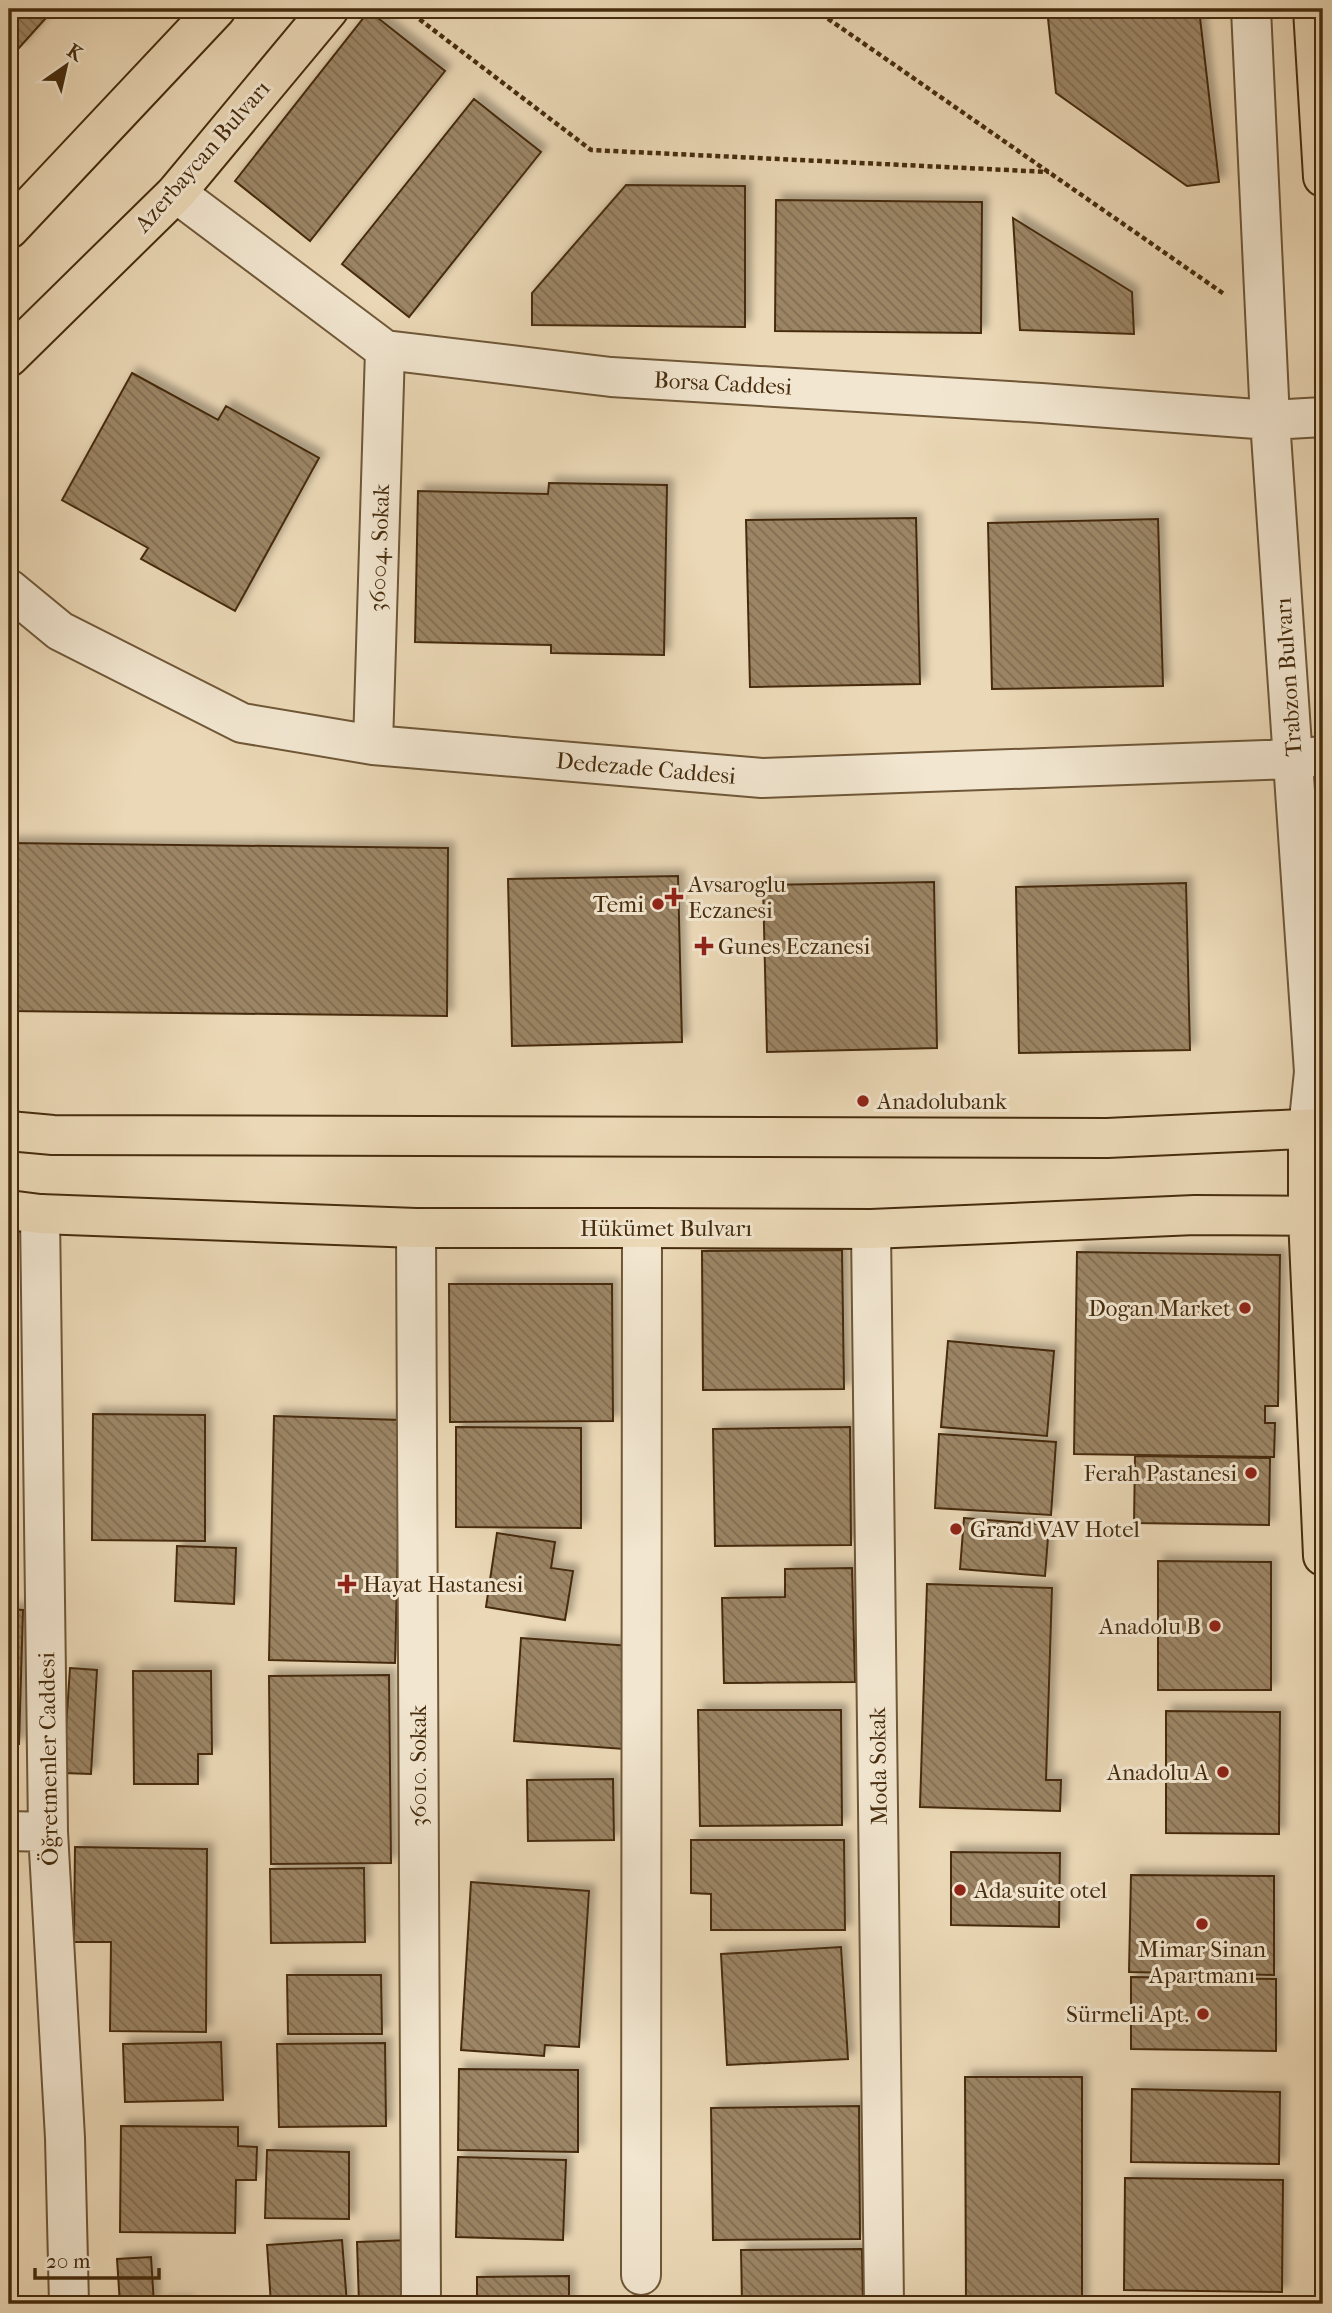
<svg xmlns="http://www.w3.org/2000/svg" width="1332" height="2313" font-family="'IM FELL French Canon',serif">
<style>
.building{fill:url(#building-back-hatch);stroke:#462c0d;stroke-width:2;filter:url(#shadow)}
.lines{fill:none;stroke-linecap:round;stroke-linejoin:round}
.minor-casing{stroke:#6f5737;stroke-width:42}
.major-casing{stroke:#462c0d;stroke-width:42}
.path{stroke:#462c0d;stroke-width:4.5;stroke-dasharray:5 3.5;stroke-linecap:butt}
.minor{stroke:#f2e6d0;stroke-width:38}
.major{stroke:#ebd8b6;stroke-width:38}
.poi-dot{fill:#8f2418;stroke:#f2e6d0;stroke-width:2.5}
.labels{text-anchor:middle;stroke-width:6;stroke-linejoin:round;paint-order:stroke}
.street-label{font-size:23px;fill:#462c0d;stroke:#f2e6d0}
.poi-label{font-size:23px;fill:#462c0d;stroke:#f2e6d0;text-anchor:start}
</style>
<defs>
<pattern id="building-back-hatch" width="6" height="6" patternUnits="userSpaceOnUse" patternTransform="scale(1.75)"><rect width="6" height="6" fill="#9c8565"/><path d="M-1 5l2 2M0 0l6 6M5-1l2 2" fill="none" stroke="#816d52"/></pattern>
<filter id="shadow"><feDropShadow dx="6" dy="-6" stdDeviation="3.5" flood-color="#0004"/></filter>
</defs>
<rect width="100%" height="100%" fill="#ebd8b6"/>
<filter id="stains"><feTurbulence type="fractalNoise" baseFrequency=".00286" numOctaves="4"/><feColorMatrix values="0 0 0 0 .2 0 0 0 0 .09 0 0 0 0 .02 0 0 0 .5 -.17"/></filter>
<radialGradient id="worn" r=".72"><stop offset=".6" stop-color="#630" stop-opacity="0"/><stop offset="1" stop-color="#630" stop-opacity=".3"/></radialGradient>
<!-- building -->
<path class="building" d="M9,9H54L18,49L9,41Z
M1047,9H1199L1219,182L1187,186L1056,93Z
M369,11L445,71L310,241L235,181Z
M474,99L541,152L409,317L342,264Z
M626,185L745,186V327L532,325V293Z
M776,200L982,202L981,333L775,331Z
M1013,218L1132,292L1134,334L1020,330Z
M132,373L218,420L226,406L319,458L235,611L141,559L148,548L62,500Z
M549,483L667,485L664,655L551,653V645L415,642L418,491L548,494Z
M916,518L920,684L750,687L746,520Z
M1158,519L1163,686L992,689L988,523Z
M9,843L448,848L447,1016L9,1011Z
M678,876L682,1042L512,1046L508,879Z
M934,882L937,1048L767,1052L763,885Z
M1186,883L1190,1050L1019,1053L1016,887Z
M842,1250L844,1389L703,1390L702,1251Z
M1077,1252L1280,1255L1278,1406H1265V1423H1275L1274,1457L1074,1454Z
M449,1284H612L613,1421L450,1422Z
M948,1341L1054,1351L1047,1436L941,1427Z
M93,1414L205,1415V1541L92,1540Z
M274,1416L401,1420L395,1663L269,1660Z
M456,1427L581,1428V1528L456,1527Z
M850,1427L851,1545L715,1546L713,1429Z
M939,1434L1056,1442L1051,1515L935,1508Z
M1135,1456L1270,1458L1269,1525L1134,1523Z
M964,1518L1049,1525L1045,1576L960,1569Z
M497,1533L555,1542L551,1568L573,1571L565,1620L486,1607Z
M177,1546L236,1548L234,1604L175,1601Z
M1158,1561L1271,1562V1690H1158Z
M852,1568L855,1682L724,1683L722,1598L785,1597V1569Z
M927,1584L1052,1588L1046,1780H1061L1060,1811L920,1807Z
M9,1609L23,1610L19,1744L9,1743Z
M521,1638L630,1646L624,1749L514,1741Z
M70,1668L97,1670L91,1774L63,1773Z
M133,1671H211L212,1754H198V1784H134Z
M389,1675L391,1863L271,1864L269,1676Z
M698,1710H841L842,1825L700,1826Z
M1166,1711L1280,1712L1279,1834L1166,1833Z
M613,1779L614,1840L528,1841L527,1780Z
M691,1840H844L845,1930H711V1894L691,1893Z
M75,1847L207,1849L206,2032L110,2031L111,1942H74Z
M951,1852L1060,1853L1059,1927L951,1925Z
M364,1868L365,1942L271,1943L270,1869Z
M1131,1875L1274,1876V1975L1129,1972Z
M471,1882L589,1891L579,2047L545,2045L544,2056L461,2050Z
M841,1947L848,2059L727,2065L721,1954Z
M287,1975H381L382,2034H288Z
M1131,1977L1276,1979V2051L1131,2049Z
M221,2042L223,2100L125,2102L123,2044Z
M385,2043L386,2126L279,2127L277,2044Z
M459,2069L578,2070V2152L458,2150Z
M965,2077H1082V2304H966Z
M1132,2089L1280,2092L1279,2164L1131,2162Z
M859,2106L860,2239L713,2240L711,2108Z
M121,2126L238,2127V2146L257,2147L256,2180H236L235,2233L120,2232Z
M267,2150L349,2152V2219L265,2218Z
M458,2157L566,2160L563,2240L456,2237Z
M1125,2178L1283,2180L1282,2292L1124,2290Z
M342,2240L347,2304H271L267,2245Z
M410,2240L412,2304H359L357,2242Z
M862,2249L863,2304H742L741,2250Z
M151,2257L154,2304H120L117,2259Z
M569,2276V2304H477V2277Z
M161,2302H187V2304H162Z"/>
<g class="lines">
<defs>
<path id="minor" d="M1251,9L1270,420L1314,1072L1308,1130
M176,193L385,350L611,377L1041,403L1270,420L1323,417
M9,589L60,631L242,723L373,745L762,778L1293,759L1323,756
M373,745L385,350
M40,1214L48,1832L65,2138L69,2304
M416,1228L421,2304
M871,1229L884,2304
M9,1831L48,1832
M641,2275L642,1228"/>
<path id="major" d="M1313,9L1323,177
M9,229L216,9
M9,357L176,193L329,9
M1308,1130V1217L1323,1556
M9,1131L53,1135L1107,1138L1323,1128
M9,1210L40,1214L416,1228H642L871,1229L1195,1215L1323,1216"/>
</defs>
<!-- minor casing -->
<use href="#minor" class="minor-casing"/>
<!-- major casing -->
<use href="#major" class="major-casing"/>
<!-- path -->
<path class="path" d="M406,9L591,150L1049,172
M814,9L1224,294"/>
<!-- minor -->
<use href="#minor" class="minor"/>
<!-- major -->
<use href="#major" class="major"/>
</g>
<!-- markers -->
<g class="poi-dot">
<path d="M670.5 886.5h7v7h7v7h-7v7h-7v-7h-7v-7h7z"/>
<circle cx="658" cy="904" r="7"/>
<path d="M700.5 935.5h7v7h7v7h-7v7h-7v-7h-7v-7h7z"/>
<circle cx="863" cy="1101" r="7"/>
<circle cx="1245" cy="1308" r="7"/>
<circle cx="1251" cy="1473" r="7"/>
<circle cx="956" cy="1529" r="7"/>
<path d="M343.5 1573.5h7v7h7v7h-7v7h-7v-7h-7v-7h7z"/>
<circle cx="1215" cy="1626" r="7"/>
<circle cx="1223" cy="1772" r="7"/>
<circle cx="960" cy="1890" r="7"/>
<circle cx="1202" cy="1924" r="7"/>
<circle cx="1203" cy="2014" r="7"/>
</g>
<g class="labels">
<!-- street labels -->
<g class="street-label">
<text transform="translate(202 156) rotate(-49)" y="8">Azerbaycan Bulvarı</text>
<text transform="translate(723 383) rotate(3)" y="8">Borsa Caddesi</text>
<text transform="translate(379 548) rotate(-88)" y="8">36004. Sokak</text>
<text transform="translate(1288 677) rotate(-94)" y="8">Trabzon Bulvarı</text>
<text transform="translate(646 768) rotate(5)" y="8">Dedezade Caddesi</text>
<text x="666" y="1236">Hükümet Bulvarı</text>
<text transform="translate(48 1759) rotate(-91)" y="8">Öğretmenler Caddesi</text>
<text transform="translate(418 1766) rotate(-90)" y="8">36010. Sokak</text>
<text transform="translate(878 1766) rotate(-91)" y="8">Moda Sokak</text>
</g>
<!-- poi labels -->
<g class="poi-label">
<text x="688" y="892">Avsaroglu<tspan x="688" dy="26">Eczanesi</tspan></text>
<text x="644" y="912" text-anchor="end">Temi</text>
<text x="718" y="954">Gunes Eczanesi</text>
<text x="877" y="1109">Anadolubank</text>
<text x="1231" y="1316" text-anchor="end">Dogan Market</text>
<text x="1237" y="1481" text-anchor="end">Ferah Pastanesi</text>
<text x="970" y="1537">Grand VAV Hotel</text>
<text x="363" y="1592">Hayat Hastanesi</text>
<text x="1201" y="1634" text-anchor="end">Anadolu B</text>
<text x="1209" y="1780" text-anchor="end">Anadolu A</text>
<text x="974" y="1898">Ada suite otel</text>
<text x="1202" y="1957" text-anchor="middle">Mimar Sinan<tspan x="1202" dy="26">Apartmanı</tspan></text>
<text x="1189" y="2022" text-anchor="end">Sürmeli Apt.</text>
</g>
</g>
<!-- margin -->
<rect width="1332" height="2313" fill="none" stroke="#ebd8b6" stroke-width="35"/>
<rect x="10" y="10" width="1311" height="2292" fill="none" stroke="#462c0d" stroke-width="3.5"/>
<rect x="18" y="18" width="1297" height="2278" fill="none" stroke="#462c0d" stroke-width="2"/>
<!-- north arrow -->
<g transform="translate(66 66) rotate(34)" stroke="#f2e6d0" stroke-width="5" paint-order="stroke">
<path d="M0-5L12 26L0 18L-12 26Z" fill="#462c0d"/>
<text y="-10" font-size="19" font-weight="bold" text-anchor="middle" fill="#462c0d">K</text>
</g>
<!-- scale -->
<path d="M35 2268v10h124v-10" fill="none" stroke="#462c0d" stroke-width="3.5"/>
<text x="46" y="2268" font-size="21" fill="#462c0d" stroke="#f2e6d0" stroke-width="5" paint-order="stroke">20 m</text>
<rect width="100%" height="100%" filter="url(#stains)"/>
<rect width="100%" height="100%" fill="url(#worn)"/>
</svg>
